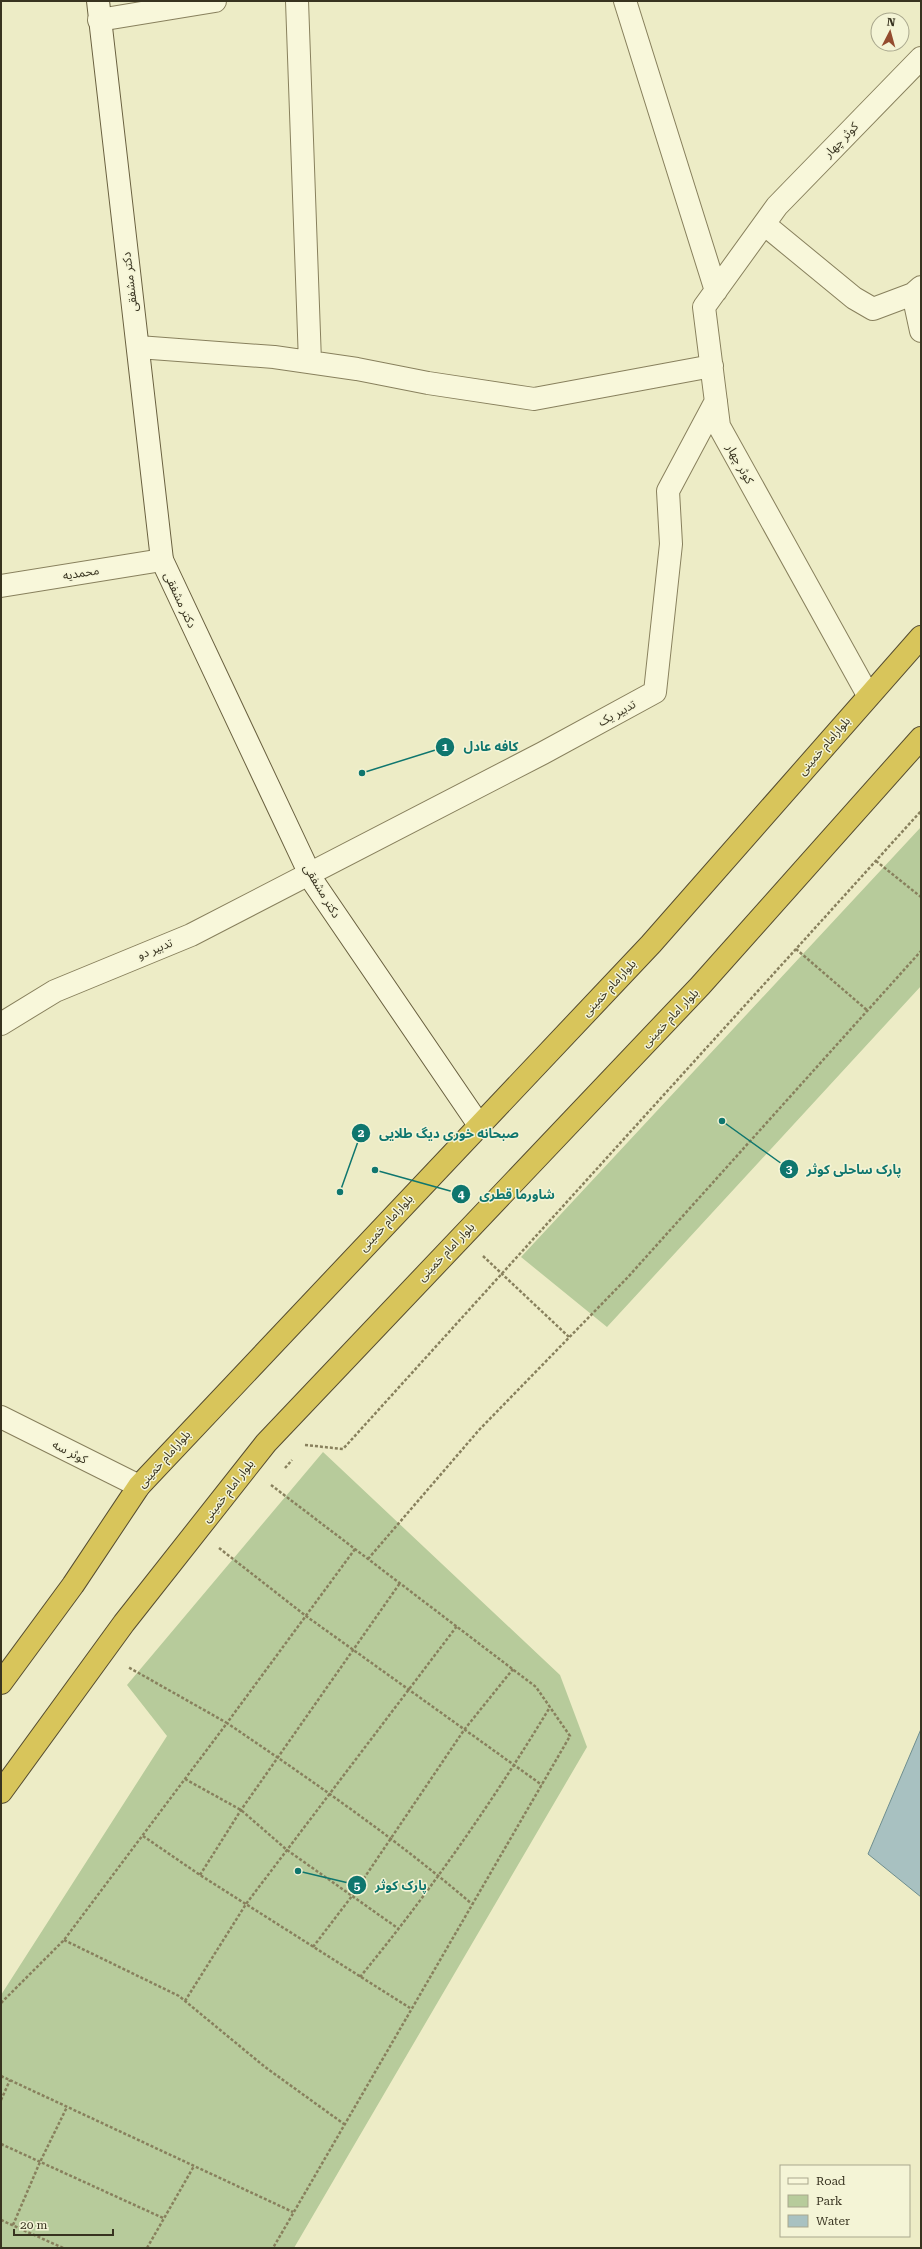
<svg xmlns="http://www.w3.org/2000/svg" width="922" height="2249" font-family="'Roboto Serif','Noto Sans Arabic',serif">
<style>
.green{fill:#b7cb9b}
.water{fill:#a8c1c1;stroke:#6e8e8f}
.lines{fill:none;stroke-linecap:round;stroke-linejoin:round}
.street-casing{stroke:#88805d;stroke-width:24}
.secondary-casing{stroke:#6a6140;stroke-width:24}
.highway-casing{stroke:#564d31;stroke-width:24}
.path{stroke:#88805d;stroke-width:2.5;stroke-dasharray:3 2;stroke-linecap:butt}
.street{stroke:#f8f7da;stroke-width:22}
.secondary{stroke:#f8f7da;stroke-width:22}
.highway{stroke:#d8c55b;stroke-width:22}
.labels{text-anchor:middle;stroke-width:3;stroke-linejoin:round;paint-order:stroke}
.street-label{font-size:12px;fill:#383320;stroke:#f4f4d6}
.leader{fill:none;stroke:#0f766e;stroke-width:1.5}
.callout-dot{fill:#0f766e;stroke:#f4f4d6;stroke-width:1.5}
.mark-label{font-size:12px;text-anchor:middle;font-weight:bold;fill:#fff}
.callout-label{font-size:13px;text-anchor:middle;font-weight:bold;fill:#0f766e;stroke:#f4f4d6;stroke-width:3;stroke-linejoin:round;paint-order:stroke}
</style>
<rect width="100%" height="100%" fill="#edecc6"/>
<!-- green -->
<path class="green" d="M921,827V986L607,1327L521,1257Z
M323,1452L560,1675L587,1747L294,2248H1V1995L167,1736L127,1685Z"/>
<!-- water -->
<path class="water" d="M921,1729V1897L868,1854Z"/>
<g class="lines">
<defs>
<path id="street" d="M297,1L310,362
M625,1L716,291
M99,20L215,1
M764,224L854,298L873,309L913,294L921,287
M913,294L921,331
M138,347L274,357L357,369L428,383L534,399L712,366
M1,586L162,560
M868,695L719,426L704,307L777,206L921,58
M1,1024L55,991L191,935L543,753L655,692L671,544L668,491L716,401
M1,1417L139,1486"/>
<path id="secondary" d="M98,1L162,560L314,883L479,1125"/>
<path id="highway" d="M1,1683L73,1585L139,1486L651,944L921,637
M1,1792L124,1623L266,1443L700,986L921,738"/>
</defs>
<!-- street casing -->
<use href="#street" class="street-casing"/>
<!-- secondary casing -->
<use href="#secondary" class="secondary-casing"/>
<!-- highway casing -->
<use href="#highway" class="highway-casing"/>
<!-- path -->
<path class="path" d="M876,861L921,897
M796,949L868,1011
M483,1256L569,1337
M305,1445L343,1449L921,811
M285,1468L292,1460
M271,1485L536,1687L570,1736L273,2248
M219,1548L306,1616L542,1785
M355,1549L227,1723C311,1780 395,1838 472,1904
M368,1559L479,1430L628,1277L921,951
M185,1779L241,1810L287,1850L399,1929
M143,1836L200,1875L410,2008
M200,1875L241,1810L400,1583
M64,1940L179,1996L265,2067L344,2124
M313,1947L352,1896L464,1730L513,1669
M360,1977C430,1892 493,1801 550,1707
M185,2001L246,1904L457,1626
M1,2003L64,1940L227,1723L128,1667
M1,2076L293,2212
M1,2100L10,2080
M1,2144L163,2218
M1,2220L63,2248
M13,2225L40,2162L67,2107
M147,2248L194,2166"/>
<!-- street -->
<use href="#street" class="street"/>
<!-- secondary -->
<use href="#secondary" class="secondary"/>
<!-- highway -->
<use href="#highway" class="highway"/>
</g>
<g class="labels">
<!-- street labels -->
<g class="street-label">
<text transform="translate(841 140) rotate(-46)" y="4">کوثر چهار</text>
<text transform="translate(130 282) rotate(-97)" y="4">دکتر مشفقی</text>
<text transform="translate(740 464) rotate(61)" y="4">کوثر چهار</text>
<text transform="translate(81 573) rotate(-9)" y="4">محمدیه</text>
<text transform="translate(180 600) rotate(65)" y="4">دکتر مشفقی</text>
<text transform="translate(617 713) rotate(-29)" y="4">تدبیر یک</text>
<text transform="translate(824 746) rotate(-49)" y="4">بلوارامام خمینی</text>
<text transform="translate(322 891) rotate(59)" y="4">دکتر مشفقی</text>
<text transform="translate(155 949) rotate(-22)" y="4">تدبیر دو</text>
<text transform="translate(609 988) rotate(-47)" y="4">بلوارامام خمینی</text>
<text transform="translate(670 1018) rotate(-46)" y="4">بلوار امام خمینی</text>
<text transform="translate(386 1223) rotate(-47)" y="4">بلوارامام خمینی</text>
<text transform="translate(446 1252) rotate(-46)" y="4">بلوار امام خمینی</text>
<text transform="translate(70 1452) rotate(27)" y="4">کوثر سه</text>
<text transform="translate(164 1459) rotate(-48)" y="4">بلوارامام خمینی</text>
<text transform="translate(228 1491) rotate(-52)" y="4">بلوار امام خمینی</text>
</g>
</g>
<!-- callouts -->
<path class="leader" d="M362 773L445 747M340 1192L361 1133M722 1121L789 1169M375 1170L461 1194M298 1871L357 1885"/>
<g class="callout-dot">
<circle cx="362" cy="773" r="4"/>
<circle cx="340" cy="1192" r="4"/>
<circle cx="722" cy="1121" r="4"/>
<circle cx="375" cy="1170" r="4"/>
<circle cx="298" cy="1871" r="4"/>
<circle cx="445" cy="747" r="10"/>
<circle cx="361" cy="1133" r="10"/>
<circle cx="789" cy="1169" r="10"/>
<circle cx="461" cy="1194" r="10"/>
<circle cx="357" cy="1885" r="10"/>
</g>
<g class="mark-label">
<text x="445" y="751">1</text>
<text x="361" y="1137">2</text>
<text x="789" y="1173">3</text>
<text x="461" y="1198">4</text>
<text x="357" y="1890">5</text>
</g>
<g class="callout-label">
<text x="491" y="751">کافه عادل</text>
<text x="449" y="1138">صبحانه خوری دیگ طلایی</text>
<text x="854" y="1174">پارک ساحلی کوثر</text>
<text x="517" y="1199">شاورما قطری</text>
<text x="401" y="1890">پارک کوثر</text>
</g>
<!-- border -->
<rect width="922" height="2249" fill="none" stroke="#383320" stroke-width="4"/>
<!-- legend -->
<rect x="780" y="2165" width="130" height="72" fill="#f4f4d6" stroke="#a9a78d"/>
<rect x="788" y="2178" width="20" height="6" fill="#f8f7da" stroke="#a9a78d"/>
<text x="816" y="2185" font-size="12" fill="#383320">Road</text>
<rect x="788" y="2195" width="20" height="12" fill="#b7cb9b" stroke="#a9a78d"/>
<text x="816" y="2205" font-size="12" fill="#383320">Park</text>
<rect x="788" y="2215" width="20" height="12" fill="#a8c1c1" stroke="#a9a78d"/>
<text x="816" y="2225" font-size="12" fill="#383320">Water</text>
<!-- north arrow -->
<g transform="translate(890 32) rotate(6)"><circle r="19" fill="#f4f4d6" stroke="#a9a78d"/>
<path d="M0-3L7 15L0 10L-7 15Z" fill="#944c2f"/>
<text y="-6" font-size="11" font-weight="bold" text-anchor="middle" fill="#383320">N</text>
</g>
<!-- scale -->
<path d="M14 2229v6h99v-6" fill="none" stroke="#383320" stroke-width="2"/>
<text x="20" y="2229" font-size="12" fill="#383320" stroke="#f4f4d6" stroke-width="3" paint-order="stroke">20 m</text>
</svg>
